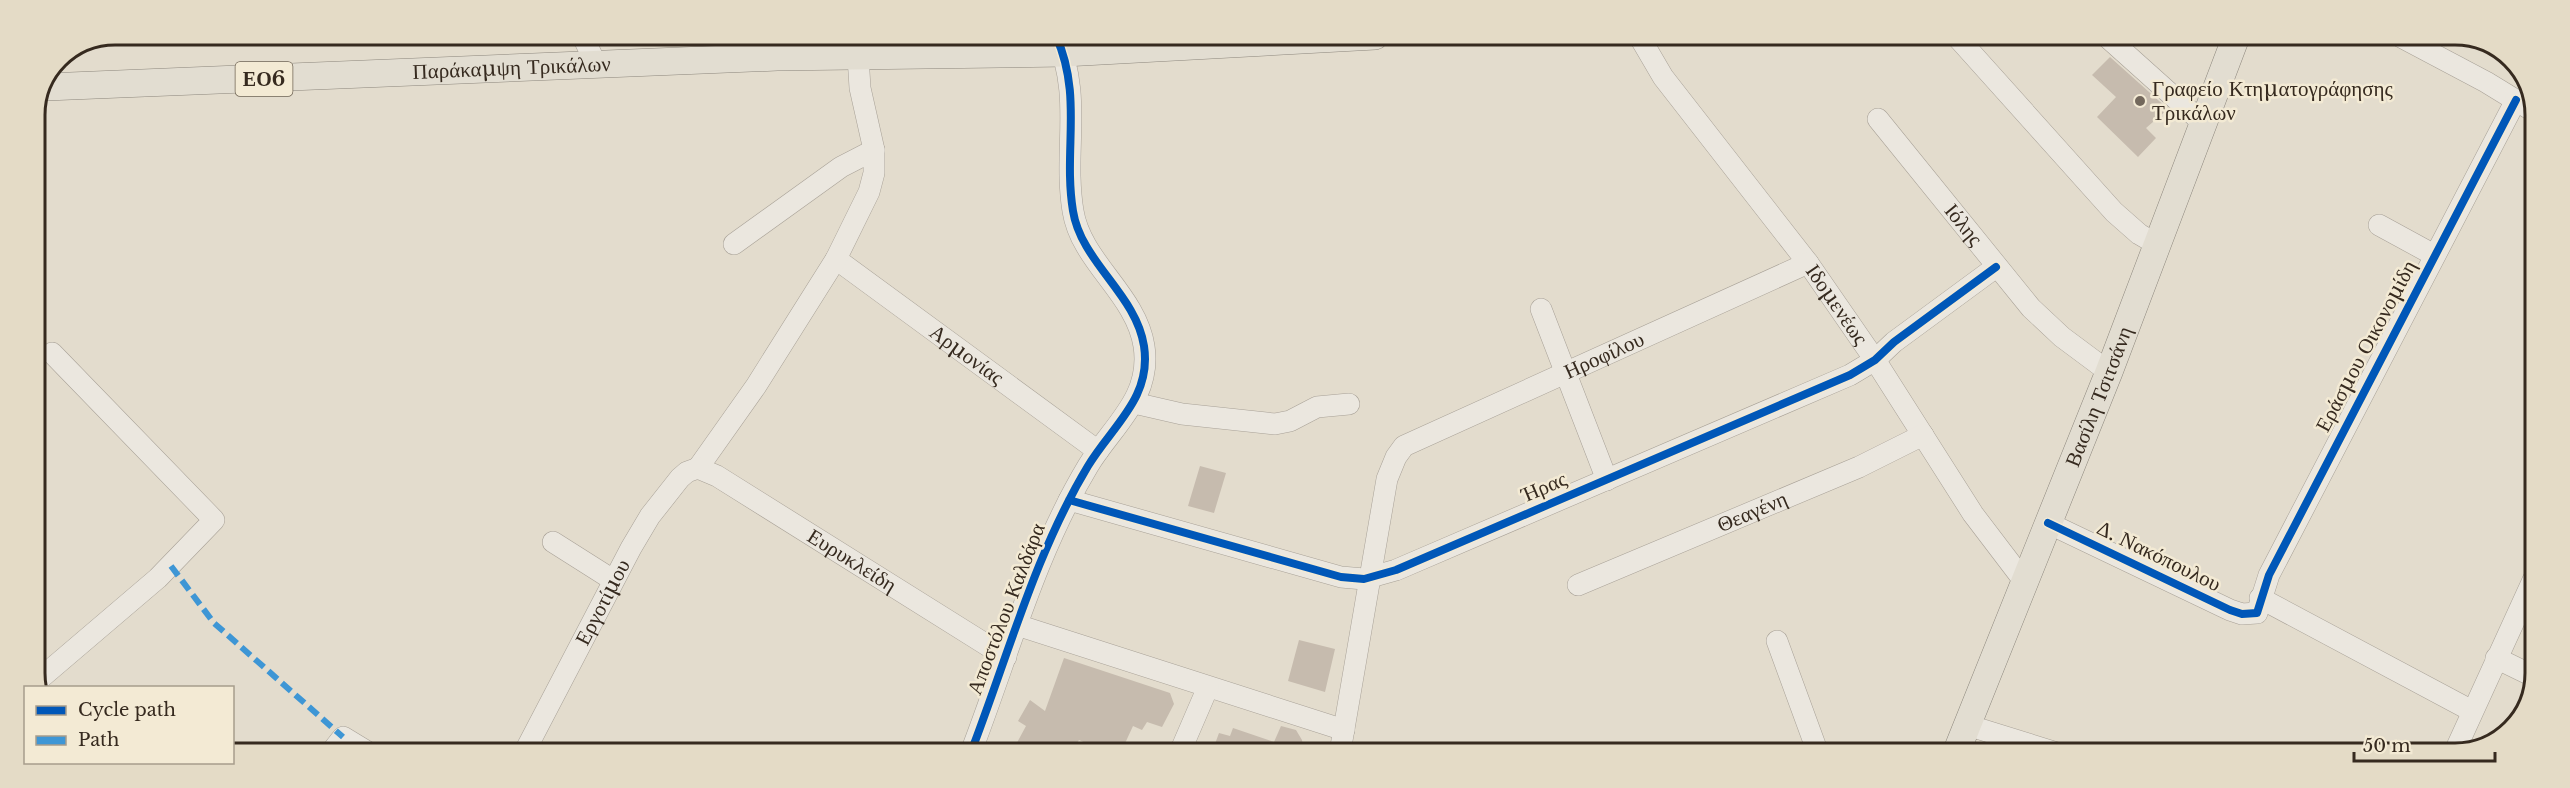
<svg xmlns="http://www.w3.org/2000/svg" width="2570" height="788" font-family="'Libre Baskerville',serif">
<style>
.green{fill:#d1d1b1}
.building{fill:#c6bbae}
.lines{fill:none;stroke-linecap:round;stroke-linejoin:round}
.minor-casing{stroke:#a8a197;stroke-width:22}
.major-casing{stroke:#8d877d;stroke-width:28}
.minor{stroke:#ebe7df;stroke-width:21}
.major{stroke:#e2ddd1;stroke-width:27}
.quiet{stroke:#3e96d5;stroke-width:6;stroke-dasharray:12 6;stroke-linecap:butt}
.cycleway-casing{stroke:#f3ead4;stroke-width:11}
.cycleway{stroke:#0057b8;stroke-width:8}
.poi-dot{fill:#73685c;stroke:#f3ead4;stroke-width:2}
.labels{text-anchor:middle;stroke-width:5;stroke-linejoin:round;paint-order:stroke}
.shield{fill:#f3ead4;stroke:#6f6455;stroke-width:1.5}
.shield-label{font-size:20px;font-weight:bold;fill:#362a1f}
.street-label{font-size:21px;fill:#362a1f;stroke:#f3ead4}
.poi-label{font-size:21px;fill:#362a1f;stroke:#f3ead4;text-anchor:start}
.rim{fill:none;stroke:#362a1f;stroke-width:3}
</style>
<rect width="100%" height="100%" fill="#e3dccd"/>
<!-- green -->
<path class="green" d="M796,35H931L813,40Z"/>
<!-- building -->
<path class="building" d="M2110,57L2168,109L2146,128L2156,138L2138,157L2097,117L2116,97L2092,75Z
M1200,466L1226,473L1214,513L1188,506Z
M1299,640L1335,649L1325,692L1288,681Z
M1064,658L1170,693L1174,704L1162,727L1147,722L1142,730L1133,726L1121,752H1105L1079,740L1071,752H1012L1026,726L1018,721L1030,700L1045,711Z
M1281,726L1296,730L1302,740L1304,752H1212L1219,733L1230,736L1233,728L1274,742Z"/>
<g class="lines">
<defs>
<g id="minor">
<path d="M582,35L597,66"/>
<path id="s1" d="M1639,36L1663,77L1808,263L1875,360L1973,514L2024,581"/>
<path d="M1957,37L2114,212L2139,234L2158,245"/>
<path d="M2107,37L2204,124"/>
<path d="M2401,37L2486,82L2535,112"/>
<path id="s2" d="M1878,119L2031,308L2062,337L2109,372"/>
<path d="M2379,225L2434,255"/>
<path d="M734,244L841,167L874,150"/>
<path id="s3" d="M836,259L1098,451"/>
<path d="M1541,309L1607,480"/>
<path d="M1134,403L1182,414L1275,424L1290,421L1317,407L1349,404"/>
<path d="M698,468L756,386L836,259L869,192L874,173V150L860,88L858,56"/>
<path id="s4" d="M698,468L717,476L1006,657"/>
<path d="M1069,500L1341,577L1364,579L1396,570L1850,375L1875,360L1894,342L1996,267"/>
<path d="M2048,523L2230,610L2242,614L2257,613L2269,575L2516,100"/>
<path d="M553,542L613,580"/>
<path id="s5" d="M1578,585L1859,467L1923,435"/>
<path d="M2260,598L2472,711"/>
<path d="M1017,625L1344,730"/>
<path d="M1777,641L1818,753"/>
<path d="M2496,658L2533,676"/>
<path d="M36,682L158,578L214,520L52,353"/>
<path d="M1967,725L2057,753"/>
<path d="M332,751L343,737L366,751"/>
<path id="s6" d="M525,751L631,548L650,516L680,478L687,472L698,468"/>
<path d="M971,752C1008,656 1035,554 1088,466C1112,426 1152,398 1144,346C1136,294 1081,262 1073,211C1063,150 1083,96 1056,36"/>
<path d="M1180,752L1208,687"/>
<path id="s7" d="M1340,752L1387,479L1396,457L1404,446L1808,263"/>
<path d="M2454,753L2533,580"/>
</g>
<g id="major">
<path id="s8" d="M46,87L777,57L1064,53L1375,36"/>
<path id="s9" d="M1956,753L2109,372L2236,37"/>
</g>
</defs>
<!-- minor casing -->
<use href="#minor" class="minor-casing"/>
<!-- major casing -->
<use href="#major" class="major-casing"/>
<!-- minor -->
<use href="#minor" class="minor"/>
<!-- major -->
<use href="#major" class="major"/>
<!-- quiet -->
<path class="quiet" d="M171,566L214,623L343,737"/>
<defs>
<path id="cycleway" d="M1069,500L1341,577L1364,579L1396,570L1850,375L1875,360L1894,342L1996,267
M2048,523L2230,610L2242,614L2257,613L2269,575L2516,100
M971,752C1008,656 1035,554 1088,466C1112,426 1152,398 1144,346C1136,294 1081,262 1073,211C1063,150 1083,96 1056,36"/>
</defs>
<!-- cycleway casing -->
<use href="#cycleway" class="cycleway-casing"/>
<!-- cycleway -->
<use href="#cycleway" class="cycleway"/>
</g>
<!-- markers -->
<circle class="poi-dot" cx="2140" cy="101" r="6"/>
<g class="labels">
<!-- shield labels -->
<rect class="shield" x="235.5" y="62" width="57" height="34" rx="4.5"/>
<g class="shield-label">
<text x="264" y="86">ΕΟ6</text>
</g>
<!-- street labels -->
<g class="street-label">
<text dy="7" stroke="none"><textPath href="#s8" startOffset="466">Παράκαμψη Τρικάλων</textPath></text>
<text dy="7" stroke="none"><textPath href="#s2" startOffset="136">Ιόλης</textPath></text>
<text dy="7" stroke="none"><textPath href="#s1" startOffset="334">Ιδομενέως</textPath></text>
<text transform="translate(2366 346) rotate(-62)" y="7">Εράσμου Οικονομίδη</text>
<text dy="7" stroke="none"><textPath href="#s3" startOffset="162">Αρμονίας</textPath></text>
<text dy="7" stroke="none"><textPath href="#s7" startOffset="534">Ηροφίλου</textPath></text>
<text dy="7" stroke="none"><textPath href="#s9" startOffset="384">Βασίλη Τσιτσάνη</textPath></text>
<text transform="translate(1544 487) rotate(-23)" y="7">Ήρας</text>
<text dy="7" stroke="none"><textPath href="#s5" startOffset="189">Θεαγένη</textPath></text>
<text transform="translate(2159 556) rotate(26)" y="7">Δ. Νακόπουλου</text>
<text dy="7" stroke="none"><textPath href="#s4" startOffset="180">Ευρυκλείδη</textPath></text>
<text dy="7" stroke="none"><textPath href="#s6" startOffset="168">Εργοτίμου</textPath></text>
<text transform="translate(1006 609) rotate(-69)" y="7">Αποστόλου Καλδάρα</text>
</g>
<!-- poi labels -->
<g class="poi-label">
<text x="2152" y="96">Γραφείο Κτηματογράφησης<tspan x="2152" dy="24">Τρικάλων</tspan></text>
</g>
</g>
<!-- crop -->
<path d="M0 0H2570V788H0ZM115 45H2455A70 70 0 0 1 2525 115V673A70 70 0 0 1 2455 743H115A70 70 0 0 1 45 673V115A70 70 0 0 1 115 45Z" fill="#e4dbc6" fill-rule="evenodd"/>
<path class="rim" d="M115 45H2455A70 70 0 0 1 2525 115V673A70 70 0 0 1 2455 743H115A70 70 0 0 1 45 673V115A70 70 0 0 1 115 45Z"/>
<!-- legend -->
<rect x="24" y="686" width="210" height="78" fill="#f3ead4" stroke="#a79d8c" stroke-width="1.5"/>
<rect x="36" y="706" width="30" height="9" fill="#0057b8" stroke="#a79d8c" stroke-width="1.5"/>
<text x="78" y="716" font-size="18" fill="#362a1f">Cycle path</text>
<rect x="36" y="736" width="30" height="9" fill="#3e96d5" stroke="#a79d8c" stroke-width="1.5"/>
<text x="78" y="746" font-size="18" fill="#362a1f">Path</text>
<!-- scale -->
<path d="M2354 752v9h141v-9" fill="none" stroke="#362a1f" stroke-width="3"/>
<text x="2363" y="752" font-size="18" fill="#362a1f" stroke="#f3ead4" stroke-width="4.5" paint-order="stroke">50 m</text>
</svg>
